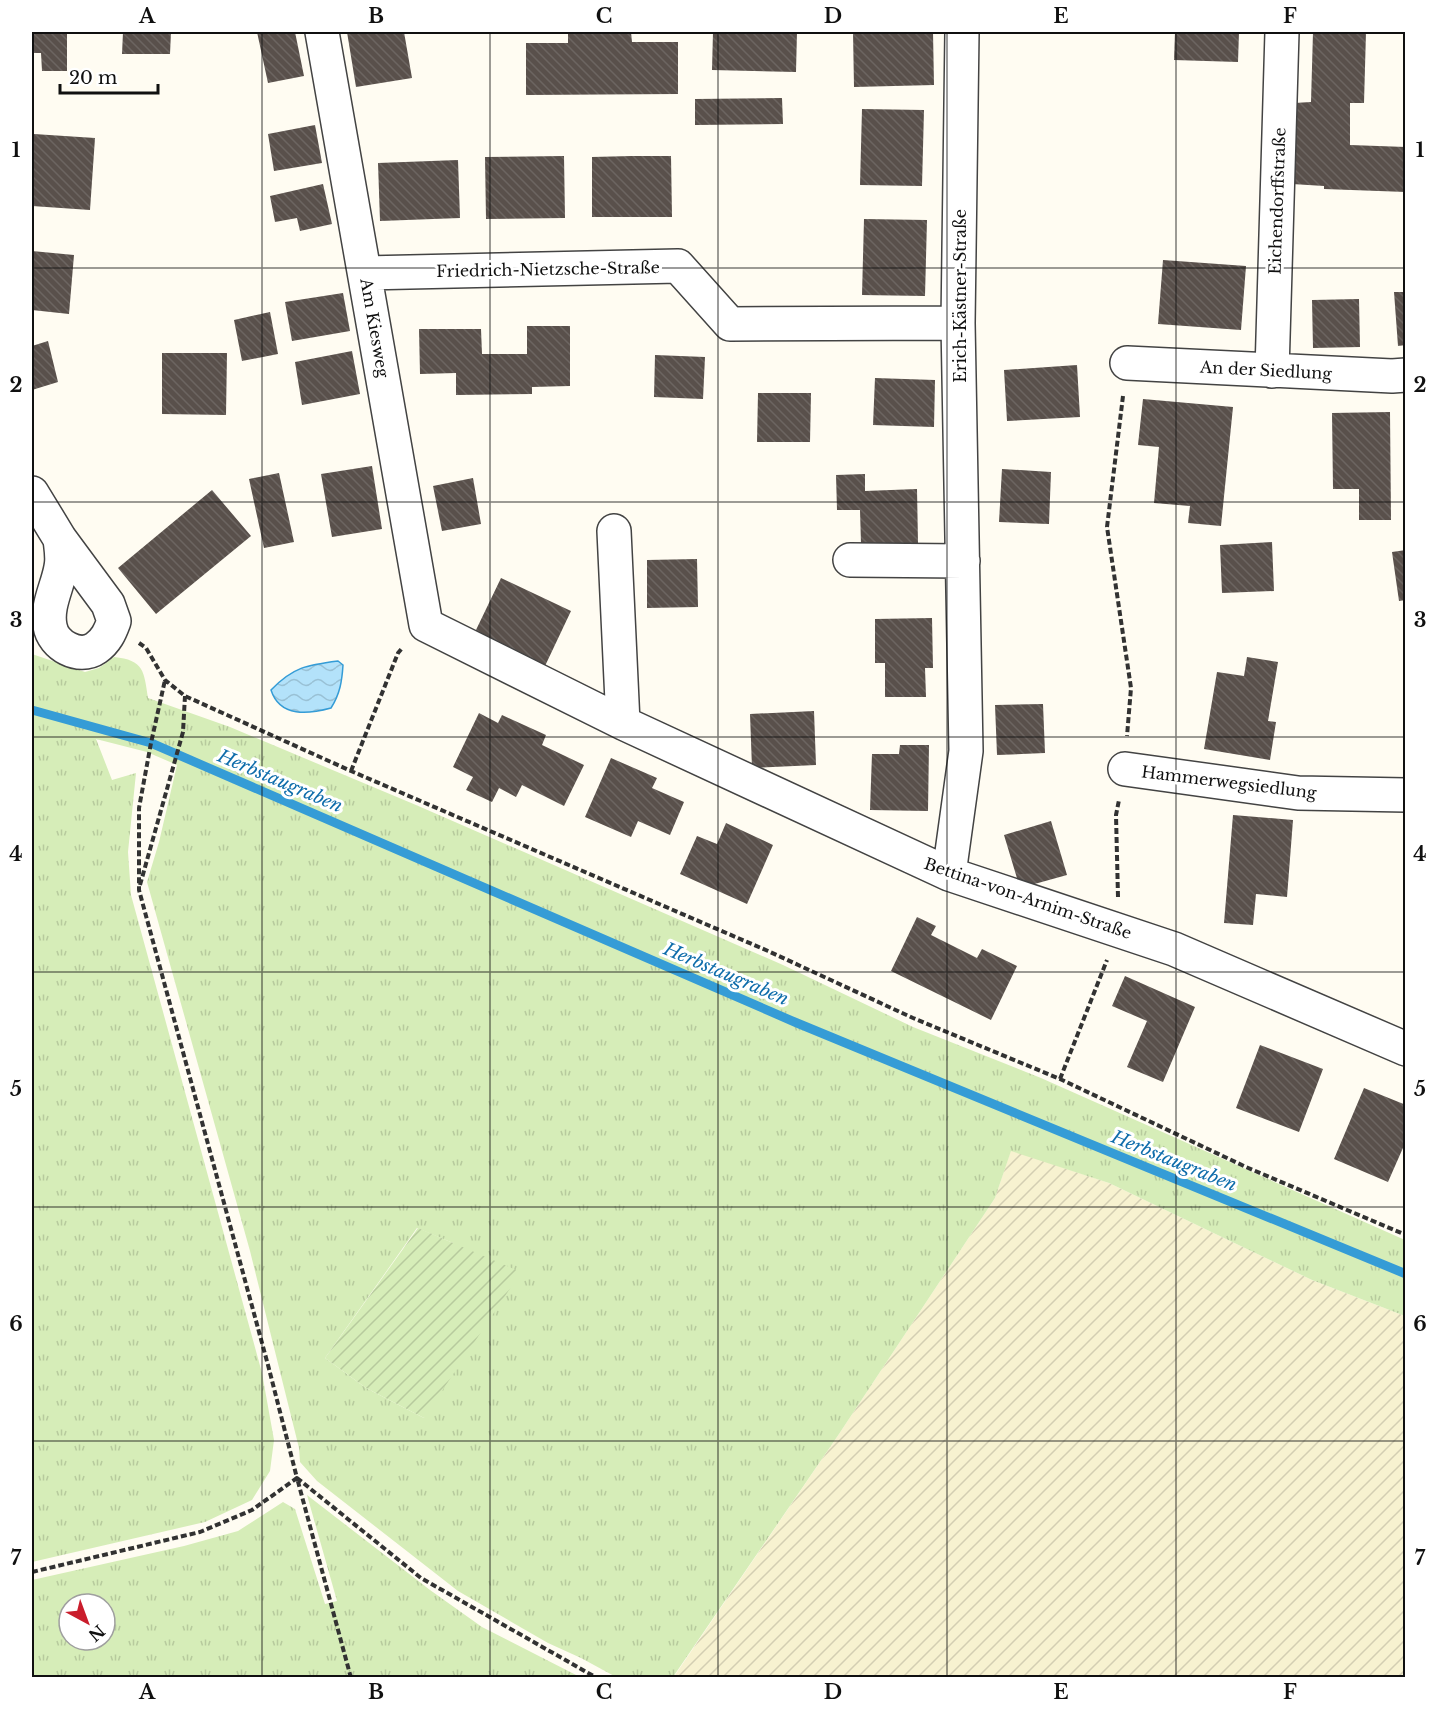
<svg xmlns="http://www.w3.org/2000/svg" width="1437" height="1709" font-family="'Libre Baskerville',serif">
<style>
.farmland{fill:url(#farmland-furrows)}
.grass{fill:url(#grass-tufts);fill-rule:evenodd}
.garden{fill:url(#garden-furrows)}
.water{fill:url(#water-waves);stroke:#359cd6;stroke-width:1.5}
.lines{fill:none;stroke-linecap:round;stroke-linejoin:round}
.stream{stroke:#359cd6;stroke-width:9}
.building{fill:url(#building-back-hatch)}
.minor-casing{stroke:#434343;stroke-width:36}
.path{stroke:#323232;stroke-width:4;stroke-dasharray:6 3;stroke-linecap:butt}
.minor{stroke:#fff;stroke-width:33}
.grid{fill:none;stroke:#101010;stroke-width:1.5;stroke-opacity:0.55}
.labels{text-anchor:middle;stroke-width:6;stroke-linejoin:round;paint-order:stroke}
.street-label{font-size:16px;fill:#101010;stroke:#fff}
.water-label{font-size:18px;font-style:italic;fill:#0f6dab;stroke:#fff}
.neatline{fill:none;stroke:#101010;stroke-width:2}
.grid-label{font-size:20px;text-anchor:middle;font-weight:bold;fill:#101010}
</style>
<defs>
<pattern id="farmland-furrows" width="10" height="10" patternUnits="userSpaceOnUse" patternTransform="scale(1.5)"><rect width="10" height="10" fill="#f7f2d0"/><path d="M-1 1l2-2M0 10L10 0M9 11l2-2" fill="none" stroke="#d3ceb2"/></pattern>
<pattern id="grass-tufts" width="24" height="20" patternUnits="userSpaceOnUse" patternTransform="scale(1.5)"><rect width="24" height="20" fill="#d6edb8"/><path d="M3 7l-1-3M5 7V3M7 7l1-3M15 17l-1-3M17 17v-4M19 17l1-3" fill="none" stroke="#b7ca9d"/></pattern>
<pattern id="garden-furrows" width="10" height="10" patternUnits="userSpaceOnUse" patternTransform="scale(1.5)"><rect width="10" height="10" fill="#d6edb8"/><path d="M-1 1l2-2M0 10L10 0M9 11l2-2" fill="none" stroke="#b7ca9d"/></pattern>
<pattern id="water-waves" width="16" height="10" patternUnits="userSpaceOnUse" patternTransform="scale(1.5)"><rect width="16" height="10" fill="#b3e2fa"/><path d="M0 5q4-4 8 0t8 0" fill="none" stroke="#99c1d5"/></pattern>
<pattern id="building-back-hatch" width="6" height="6" patternUnits="userSpaceOnUse" patternTransform="scale(1.5)"><rect width="6" height="6" fill="#59504b"/><path d="M-1 5l2 2M0 0l6 6M5-1l2 2" fill="none" stroke="#6c6561"/></pattern>
</defs>
<rect width="100%" height="100%" fill="#fffcf2"/>
<!-- farmland -->
<path class="farmland" d="M1011,1150L1109,1183L1312,1280L1405,1316V1677L673,1678L839,1434L995,1198Z"/>
<!-- grass -->
<path class="grass" d="M32,654L85,672L99,668L114,657C144,660 144,671 148,698L230,727L416,805L783,965L913,1027L1041,1078L1405,1240V1316L1312,1280L1109,1183L1011,1151L995,1198L839,1434L673,1677H616L581,1658L548,1643L458,1591L317,1481L300,1462L299,1448L250,1251L147,882L159,842L177,765L147,752L96,739L112,780L136,773L128,852L131,895L262,1373L274,1440L270,1471L252,1500L205,1522L32,1562ZM417,1228L453,1243L424,1418L366,1388L325,1358Z
M307,1495L430,1590L482,1627L580,1677H32V1580L184,1546L238,1531L283,1502L295,1509L325,1604L337,1601ZM69,1604H105V1640H69Z"/>
<!-- garden -->
<path class="garden" d="M418,1228L521,1272L424,1418L366,1388L325,1358Z"/>
<!-- water -->
<path class="water" d="M338,661L343,665C342,681 340,694 331,708C309,714 280,718 271,690C293,667 307,665 338,661Z"/>
<g class="lines">
<!-- stream -->
<path class="stream" d="M32,710L151,743L797,1023L1406,1274"/>
</g>
<!-- building -->
<path class="building" d="M32,32H67V71H42L41,53H32Z
M123,32H171L170,54H122Z
M257,32H295L304,76L268,83Z
M347,32H404L412,78L356,87Z
M568,32H631L632,42H678V94L526,95V43H568Z
M713,32H797L796,72L712,70Z
M853,32H933L934,85L854,87Z
M1175,32H1239L1238,62L1174,60Z
M1313,32H1366L1364,103H1350V145L1406,147V192L1324,189V186L1292,184L1294,103L1311,102Z
M782,98L783,124L695,125V99Z
M862,109L924,110L922,186L860,185Z
M315,125L322,163L274,171L268,134Z
M34,134L95,138L90,210L32,206Z
M564,156L565,218L486,219L485,157Z
M632,156H671L672,217H592V157Z
M458,160L460,218L380,221L378,163Z
M323,184L332,224L300,231L297,218L275,222L270,196Z
M864,219L927,220L925,296L862,295Z
M32,251L74,255L69,314L32,310Z
M1163,260L1246,266L1241,330L1158,324Z
M1394,292H1406V345L1398,346Z
M343,293L350,331L292,341L285,302Z
M1359,299L1360,347L1313,348L1312,300Z
M270,312L278,354L242,361L234,320Z
M527,326H570V386L532,387V394L456,395V373L420,374L419,329H481L482,354H527Z
M48,341L58,382L32,390V346Z
M352,351L360,394L302,405L295,362Z
M162,353H227L226,415L162,414Z
M655,355L705,357L703,399L654,397Z
M1077,365L1080,417L1007,421L1004,370Z
M875,378L935,380L934,427L873,425Z
M758,393H811L810,442H757Z
M1143,399L1233,407L1221,526L1188,523L1190,506L1154,503L1159,447L1138,445Z
M1390,412L1391,520H1359V489H1333L1332,413Z
M372,466L382,529L332,537L321,474Z
M1002,469L1051,472L1049,524L999,522Z
M279,473L294,542L264,548L249,479Z
M865,474V491L917,489L918,543L861,544L860,510H837L836,475Z
M473,478L481,524L442,531L433,486Z
M212,490L251,536L156,614L118,568Z
M1272,542L1274,591L1222,593L1220,545Z
M1406,550V600L1399,601L1392,552Z
M697,559L698,607L647,608V560Z
M501,578L571,611L545,666L475,632Z
M932,618L933,668H925L926,697H885V663H875V619Z
M1247,657L1278,662L1268,721L1276,722L1270,760L1204,749L1217,672L1244,676Z
M1043,704L1045,753L997,755L995,705Z
M814,711L816,765L752,768L750,714Z
M479,713L498,723L502,715L546,735L542,745L584,765L564,806L522,785L516,797L499,788L492,802L466,790L473,777L453,767Z
M900,745H929L928,811L870,810L872,754H899Z
M611,758L657,778L652,788L684,802L670,835L638,821L631,837L585,817Z
M1233,815L1293,820L1287,897L1256,894L1253,925L1224,923Z
M1051,821L1067,875L1020,888L1004,835Z
M726,823L773,845L747,904L680,874L697,836L717,844Z
M917,917L936,926L931,935L977,958L982,949L1017,966L991,1020L891,971Z
M1125,976L1195,1007L1163,1082L1127,1067L1147,1021L1112,1006Z
M1260,1045L1323,1069L1299,1132L1236,1108Z
M1364,1088L1406,1105V1141L1388,1182L1334,1159Z"/>
<g class="lines">
<defs>
<path id="minor" d="M322,32L426,625L623,723L949,874L1174,949L1406,1049
M365,273L678,266L730,324L958,323
M1127,363L1392,376L1406,375
M1272,371L1282,32
M32,493L60,539L108,604L114,621C110,632 106,641 96,648C79,660 53,645 50,626C46,606 58,586 61,567C63,558 61,548 60,539
M614,531L623,723
M850,560L963,561
M1125,769L1298,793L1406,795
M949,874L966,751L958,323L962,32"/>
</defs>
<!-- minor casing -->
<use href="#minor" class="minor-casing"/>
<!-- path -->
<path class="path" d="M1123,396L1107,527L1131,688L1127,736
M139,643L146,648L165,680L185,696L351,771L768,951L913,1018L1060,1079L1246,1167L1406,1235
M351,771L398,653L403,647
M140,885L183,732L185,696
M1118,897L1116,815L1119,800
M1060,1079L1107,960
M32,1572L200,1532L252,1510L297,1478L268,1365L139,890V808L151,743L165,680
M351,1678L297,1478L421,1578L597,1678"/>
<!-- minor -->
<use href="#minor" class="minor"/>
</g>
<!-- grid -->
<path class="grid" d="M262,32V1678M490,32V1678M718,32V1678M947,32V1678M1176,32V1678M32,268H1406M32,502H1406M32,737H1406M32,972H1406M32,1207H1406M32,1441H1406"/>
<g class="labels">
<!-- street labels -->
<g class="street-label">
<text transform="translate(1277 201) rotate(-88)" y="6">Eichendorffstraße</text>
<text transform="translate(548 269) rotate(-1)" y="6">Friedrich-Nietzsche-Straße</text>
<text transform="translate(960 296) rotate(-90)" y="6">Erich-Kästner-Straße</text>
<text transform="translate(375 328) rotate(80)" y="6">Am Kiesweg</text>
<text transform="translate(1266 370) rotate(3)" y="6">An der Siedlung</text>
<text transform="translate(1229 782) rotate(7)" y="6">Hammerwegsiedlung</text>
<text transform="translate(1028 898) rotate(19)" y="6">Bettina-von-Arnim-Straße</text>
</g>
<!-- water labels -->
<g class="water-label">
<text transform="translate(280 781) rotate(23)" y="6">Herbstaugraben</text>
<text transform="translate(726 974) rotate(23)" y="6">Herbstaugraben</text>
<text transform="translate(1174 1161) rotate(22)" y="6">Herbstaugraben</text>
</g>
</g>
<!-- border -->
<rect width="1437" height="1709" fill="none" stroke="#ffffff" stroke-width="66"/>
<!-- north arrow -->
<g transform="translate(87 1622) rotate(139)"><circle r="28" fill="#ffffff" stroke="#9f9f9f" stroke-width="1.5"/>
<path d="M0-4.5L10 22L0 15L-10 22Z" fill="#ca1d2c"/>
<text y="-9" font-size="16" font-weight="bold" text-anchor="middle" fill="#101010">N</text>
</g>
<!-- scale -->
<path d="M60 84v9h98v-9" fill="none" stroke="#101010" stroke-width="3"/>
<text x="69" y="84" font-size="18" fill="#101010" stroke="#ffffff" stroke-width="4.5" paint-order="stroke">20 m</text>
<rect x="33" y="33" width="1371" height="1643" class="neatline"/>
<g class="grid-label">
<text x="147" y="23">A</text>
<text x="376" y="23">B</text>
<text x="604" y="23">C</text>
<text x="833" y="23">D</text>
<text x="1061" y="23">E</text>
<text x="1290" y="23">F</text>
<text x="16" y="157">1</text>
<text x="1420" y="157">1</text>
<text x="16" y="392">2</text>
<text x="1420" y="392">2</text>
<text x="16" y="627">3</text>
<text x="1420" y="627">3</text>
<text x="16" y="861">4</text>
<text x="1420" y="861">4</text>
<text x="16" y="1096">5</text>
<text x="1420" y="1096">5</text>
<text x="16" y="1331">6</text>
<text x="1420" y="1331">6</text>
<text x="16" y="1565">7</text>
<text x="1420" y="1565">7</text>
<text x="147" y="1699">A</text>
<text x="376" y="1699">B</text>
<text x="604" y="1699">C</text>
<text x="833" y="1699">D</text>
<text x="1061" y="1699">E</text>
<text x="1290" y="1699">F</text>
</g>
</svg>
